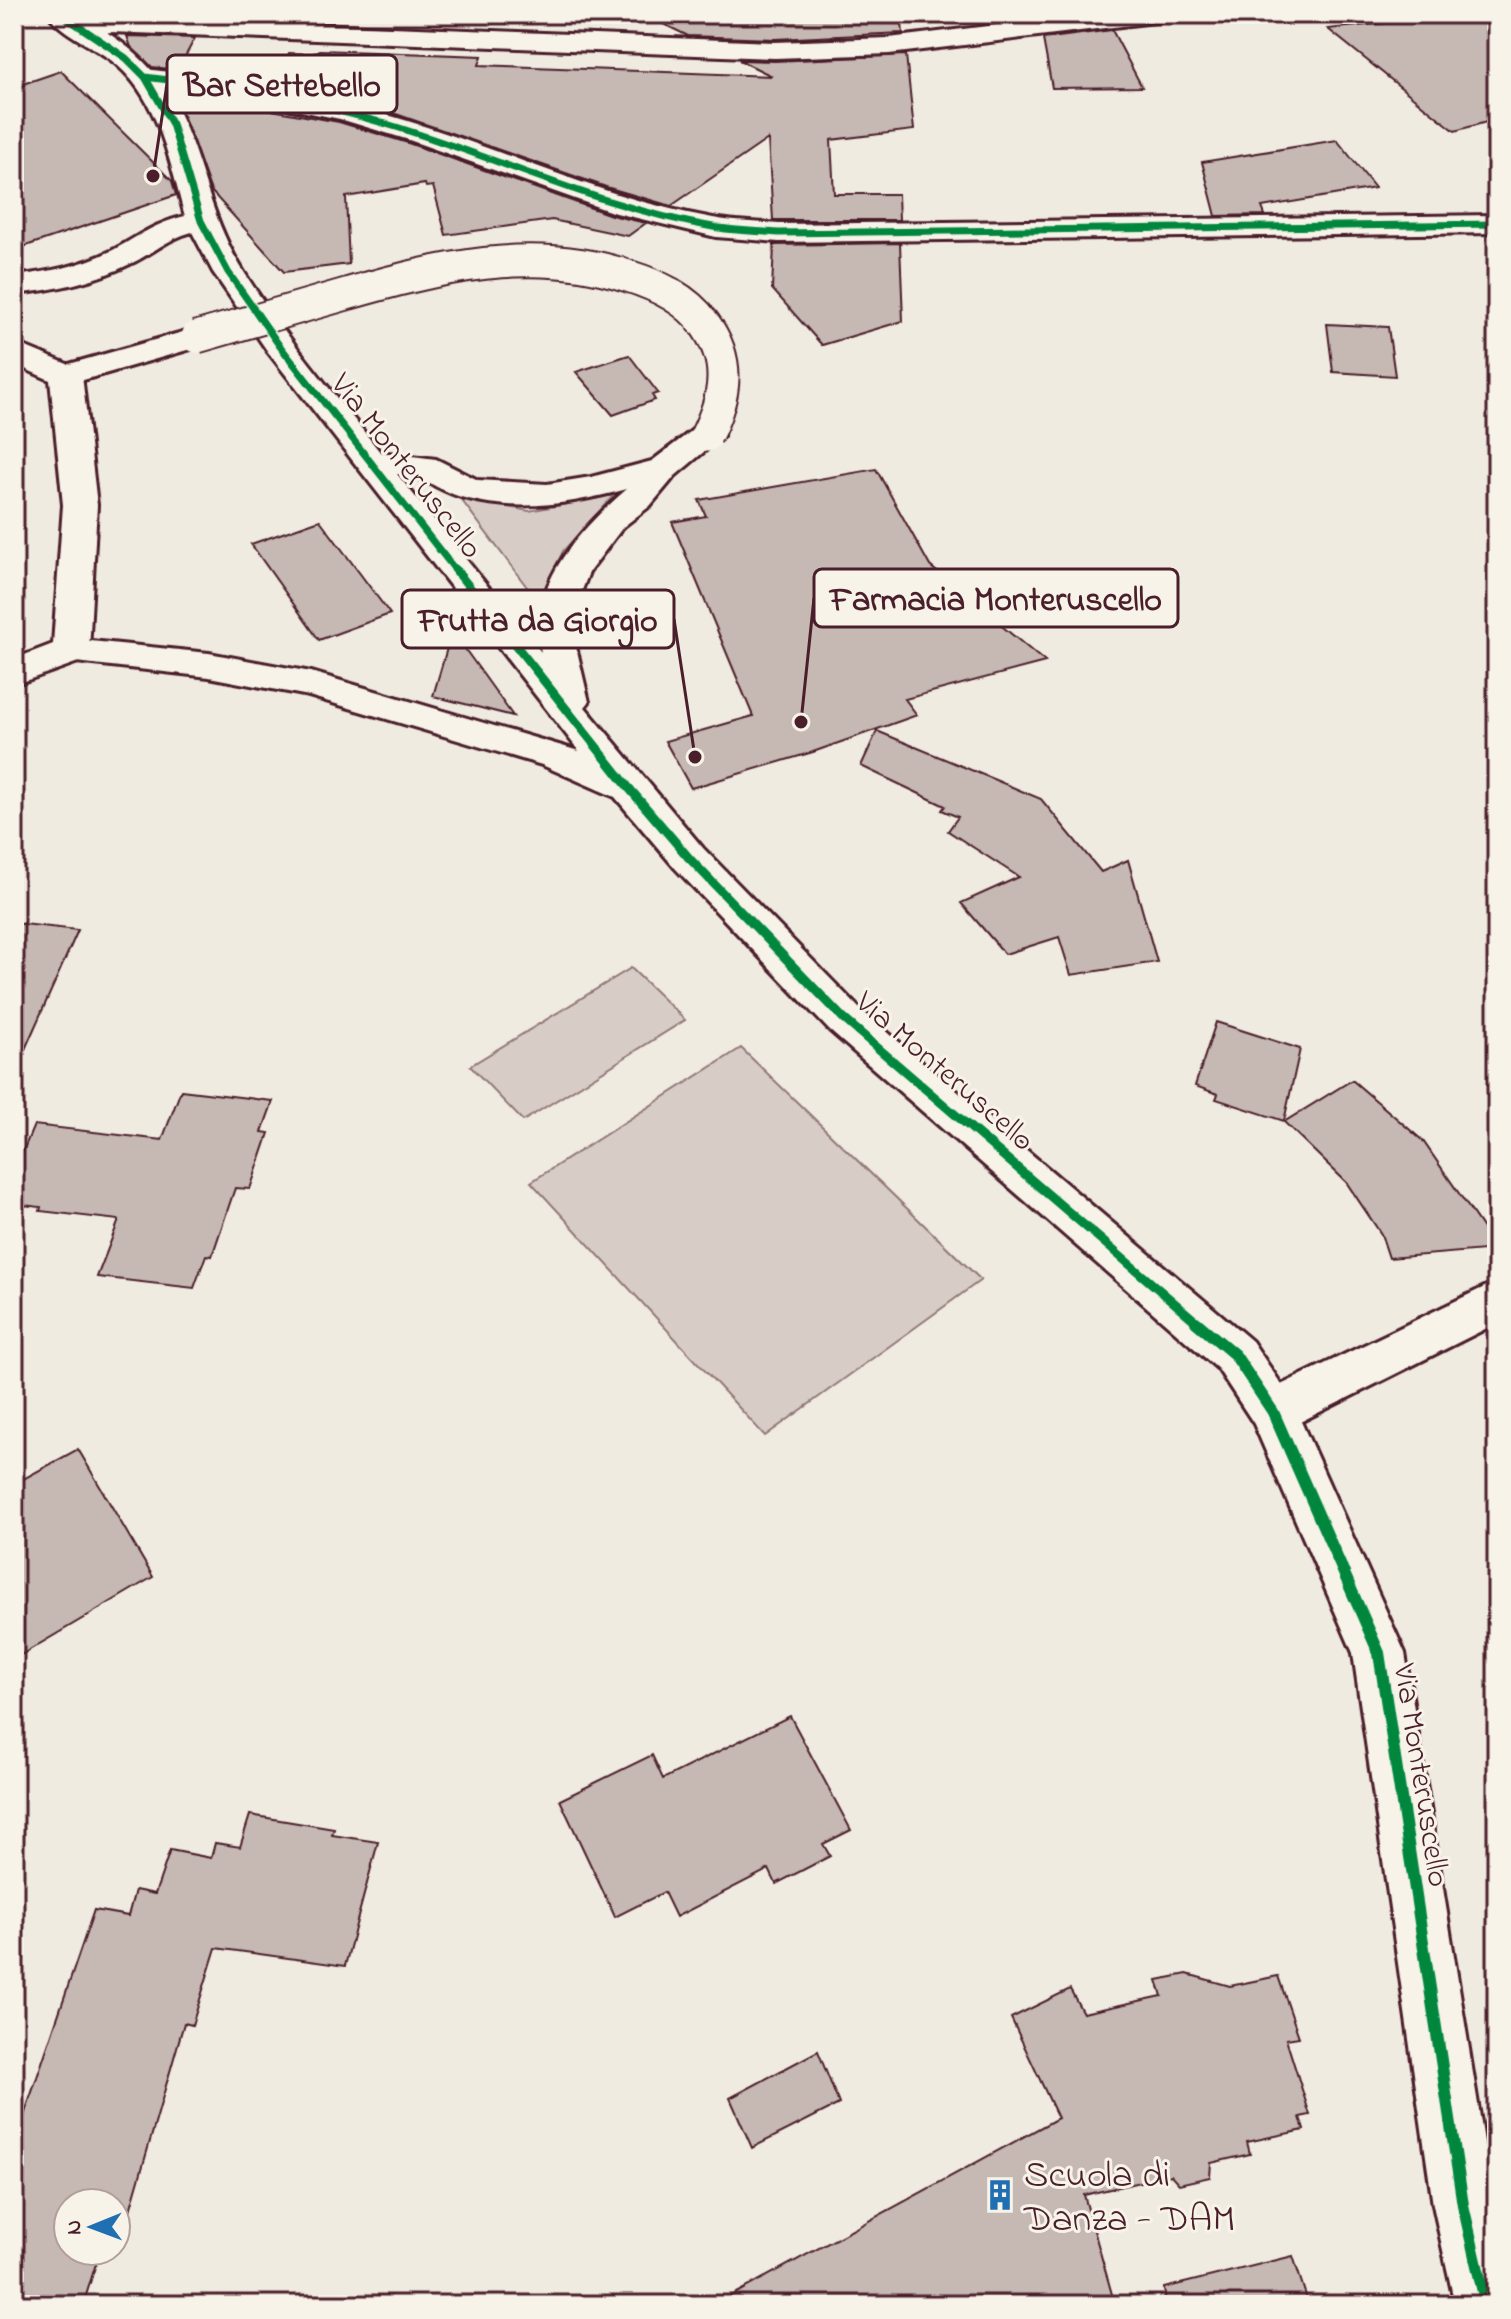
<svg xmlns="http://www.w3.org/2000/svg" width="1511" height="2319" font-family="'Indie Flower',sans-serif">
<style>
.green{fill:#d8cdc6;stroke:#917678;stroke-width:2}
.building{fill:#c6b8b3;stroke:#4a1f2b;stroke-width:2}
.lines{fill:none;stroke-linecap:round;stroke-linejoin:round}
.street-casing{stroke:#4a1f2b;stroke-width:6}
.secondary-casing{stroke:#4a1f2b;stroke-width:6}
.street{fill:#f7f3e8;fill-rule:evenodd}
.secondary{fill:#f7f3e8;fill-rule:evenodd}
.secondary-bridge-casing{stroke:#4a1f2b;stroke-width:35;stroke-linecap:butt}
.secondary-bridge{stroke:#f7f3e8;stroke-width:31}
.cycleway-far2-casing{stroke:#f7f3e8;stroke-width:10}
.cycleway-far1-casing{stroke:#f7f3e8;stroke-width:14}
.cycleway-casing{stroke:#f7f3e8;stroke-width:17}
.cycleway-far2{stroke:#00873e;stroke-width:7}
.cycleway-far1{stroke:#00873e;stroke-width:9}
.cycleway{stroke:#00873e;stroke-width:12}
.labels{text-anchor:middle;stroke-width:6;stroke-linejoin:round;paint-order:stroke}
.street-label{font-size:32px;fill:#4a1f2b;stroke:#f7f3e8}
.near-poi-label{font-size:38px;fill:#4a1f2b;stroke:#f7f3e8;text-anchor:start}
.leader{fill:none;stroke:#4a1f2b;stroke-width:3}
.callout-dot{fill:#4a1f2b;stroke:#f7f3e8;stroke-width:3}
.callout{fill:#f7f3e8;stroke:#4a1f2b;stroke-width:3}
.callout-label{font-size:34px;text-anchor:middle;font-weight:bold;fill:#4a1f2b}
</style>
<rect width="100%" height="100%" fill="#f0ebe0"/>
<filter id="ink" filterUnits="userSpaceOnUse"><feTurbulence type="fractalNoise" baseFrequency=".0125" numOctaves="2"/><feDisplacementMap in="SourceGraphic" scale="16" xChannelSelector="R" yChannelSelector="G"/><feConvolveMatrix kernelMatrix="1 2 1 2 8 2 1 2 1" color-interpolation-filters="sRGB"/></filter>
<g filter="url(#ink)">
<!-- green -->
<path class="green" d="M614,495L563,551L539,603L460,498L529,511Z
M631,968L685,1020L523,1121L470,1066Z
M741,1048L981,1280L765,1436L531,1182Z"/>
<!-- building -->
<path class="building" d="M643,14H901L903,33L775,39L688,36Z
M1410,14H1482L1497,30V119L1455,131L1328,29L1415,20Z
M1112,30L1142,87L1052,88L1043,39Z
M127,36L195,38L178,70L152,67L131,47Z
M320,50L482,56L479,65L772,76L739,60L775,61L906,55L914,130L831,140L834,194H898L899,220H773L768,139L671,206L606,187L396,114L277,86L289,53L312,54Z
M61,71L172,181L176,195L14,250V87Z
M170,92L339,122L408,143L611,215L646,223L628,236L552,220L446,235L433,186L426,187L425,184L346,197L349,264L284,272L211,191L183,115Z
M1337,140L1375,188L1262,207L1265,215L1216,216L1202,162Z
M900,243L903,321L822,345L772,289L774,245Z
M1327,324L1388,327L1395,376L1333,372Z
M629,355L658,393L652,395L655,400L613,415L576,372Z
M876,469L930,566L1045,662L905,699L917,715L813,752L691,788L665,741L753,716L672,522L706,516L699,500Z
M320,520L390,614L319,640L251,544Z
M452,631L513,716L433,696Z
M877,731L1041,799L1101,872L1128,860L1157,962L1071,975L1059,937L1005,954L961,903L1019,877L948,831L958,817L942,810L945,806L861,766Z
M14,923L78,930L14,1074Z
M1216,1022L1300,1049L1284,1121L1216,1099L1218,1094L1195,1086Z
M1352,1080L1423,1141L1497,1249L1389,1258L1381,1234L1346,1182L1284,1122Z
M181,1090L273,1101L262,1132L269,1133L250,1189L235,1188L212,1256L206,1255L194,1288L97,1277L119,1220L40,1211L41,1207L14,1204V1172L34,1125L162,1140Z
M78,1449L153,1577L14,1659V1484Z
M790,1716L851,1830L823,1844L830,1856L776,1884L769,1869L676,1917L664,1892L615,1917L560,1800L652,1755L663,1779Z
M250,1815L334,1829L332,1835L378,1842L345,1966L216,1948L192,2025L184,2023L125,2228L116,2227V2203H68V2251H100L83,2305H14V2145L94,1910L128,1916L135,1890L155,1894L170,1850L211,1858L215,1843L240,1847Z
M1187,1974L1230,1986L1278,1976L1299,2037L1286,2039L1310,2115L1300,2117L1304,2130L1247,2142L1250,2154L1211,2163L1210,2177L1179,2184L1171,2175L1084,2195L1115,2305H714L1058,2118L1011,2018L1070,1989L1083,2013L1162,1996L1157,1980Z
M818,2051L839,2104L752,2148L730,2098Z
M1293,2256L1309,2305H1166L1164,2288Z"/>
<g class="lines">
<defs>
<path id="street" d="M1088,14H1168L1164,20L1155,22L889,54L775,58L110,32L87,39L77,37L73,31L77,25L108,16L775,42L889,38Z
M145,69C242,80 337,97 430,128C524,159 615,201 713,218C734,222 757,222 779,224L1497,215V233L779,242L716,237L612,212L409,140L340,119L262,103L135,83L131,77L135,71Z
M14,342L77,368L82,375L97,505L89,651L84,660L14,685V659L53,644L63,505L50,380L14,364Z
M1497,1281V1323L1290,1427L1273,1433L1256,1427L1249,1412L1256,1397Z"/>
<path id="secondary" d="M48,14C85,14 84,17 114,37C204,98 191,189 244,272C284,336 334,393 380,452L436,459L478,480L547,484L591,477L652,461L694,429L706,426L718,429L723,436L675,476L650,506L623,527L589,572L578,601L575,642L589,702L585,707L703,848L859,1008L1252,1341L1290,1397L1405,1653L1497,2222V2305H1455L1433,2205L1353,1653L1254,1424L1218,1369L829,1030L675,868L615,797L542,765L309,696L209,677L58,660L53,651L58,642L71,639L209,653L311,672L579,751L268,352L213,272L192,232C168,238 152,254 130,264C94,282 54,290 14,294V276C48,272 80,266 111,251C140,236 152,224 185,216C170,164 160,102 117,65C97,47 63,36 48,14ZM397,474C423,475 437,490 461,497C517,513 572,504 627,489C580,529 527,585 541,652Z
M197,328L208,330L213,337L208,344L66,385L55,382L50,375L55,368Z"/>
</defs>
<!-- street casing -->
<use href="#street" class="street-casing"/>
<!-- secondary casing -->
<use href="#secondary" class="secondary-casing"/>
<!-- street -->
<use href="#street" class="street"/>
<!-- secondary -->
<use href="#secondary" class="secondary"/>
<defs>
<path id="secondary-bridge" d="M197,337C246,323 294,309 343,295C437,268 532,244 628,276C657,285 686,298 704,323C732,361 726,396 706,436"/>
</defs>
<!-- secondary-bridge casing -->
<use href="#secondary-bridge" class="secondary-bridge-casing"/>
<!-- secondary-bridge -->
<use href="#secondary-bridge" class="secondary-bridge"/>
<defs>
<path id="cycleway-far2" d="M61,14L126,58L145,77L172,124L201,221L228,272L279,345L456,571
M145,77C238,88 329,104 418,134C516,166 610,209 713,227C734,231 757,231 779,233L1497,224"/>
<path id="cycleway-far1" d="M455,569L629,788L689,858L844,1019L1199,1324"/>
<path id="cycleway" d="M1196,1322L1235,1355L1273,1412L1379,1653L1463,2205L1486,2305"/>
</defs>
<!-- cycleway-far2 casing -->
<use href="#cycleway-far2" class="cycleway-far2-casing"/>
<!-- cycleway-far1 casing -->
<use href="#cycleway-far1" class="cycleway-far1-casing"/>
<!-- cycleway casing -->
<use href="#cycleway" class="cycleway-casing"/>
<!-- cycleway-far2 -->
<use href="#cycleway-far2" class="cycleway-far2"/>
<!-- cycleway-far1 -->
<use href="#cycleway-far1" class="cycleway-far1"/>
<!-- cycleway -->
<use href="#cycleway" class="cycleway"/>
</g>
</g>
<!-- icons -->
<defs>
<symbol id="building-bare" viewBox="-9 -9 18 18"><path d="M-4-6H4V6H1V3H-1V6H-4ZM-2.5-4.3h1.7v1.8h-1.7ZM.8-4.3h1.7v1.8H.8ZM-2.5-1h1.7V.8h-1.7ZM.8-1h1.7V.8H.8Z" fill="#1f6fb2" stroke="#f7f3e8" stroke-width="2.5" paint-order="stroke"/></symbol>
</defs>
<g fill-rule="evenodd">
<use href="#building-bare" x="978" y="2173" width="44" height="44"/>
</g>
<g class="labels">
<!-- street labels -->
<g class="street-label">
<text transform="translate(408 465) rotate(52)" y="11">Via Monteruscello</text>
<text transform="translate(946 1070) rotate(41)" y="11">Via Monteruscello</text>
<text transform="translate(1423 1775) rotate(81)" y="11">Via Monteruscello</text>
</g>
<!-- near-poi labels -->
<g class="near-poi-label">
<text x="1024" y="2186">Scuola di<tspan x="1024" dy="44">Danza - DAM</tspan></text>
</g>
</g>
<!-- callouts -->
<path class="leader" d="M153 176L167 84M801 722L814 598M695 757L674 619"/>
<g class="callout-dot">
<circle cx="153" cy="176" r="8"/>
<circle cx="801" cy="722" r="8"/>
<circle cx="695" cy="757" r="8"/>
</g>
<g class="callout">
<rect x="167" y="55" width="230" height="58" rx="8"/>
<rect x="814" y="569" width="364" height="58" rx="8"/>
<rect x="402" y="590" width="272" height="58" rx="8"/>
</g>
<g class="callout-label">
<text x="282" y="96">Bar Settebello</text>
<text x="996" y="610">Farmacia Monteruscello</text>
<text x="538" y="631">Frutta da Giorgio</text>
</g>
<!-- margin -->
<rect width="1511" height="2319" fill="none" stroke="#f7f3e8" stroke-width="48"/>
<rect x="24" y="24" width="1463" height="2271" fill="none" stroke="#4a1f2b" stroke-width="3" filter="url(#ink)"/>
<!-- north arrow -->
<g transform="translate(92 2227) rotate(269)"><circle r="38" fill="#f7f3e8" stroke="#b29e9c" stroke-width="2"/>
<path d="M0-6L14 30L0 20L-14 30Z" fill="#1f6fb2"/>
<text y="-12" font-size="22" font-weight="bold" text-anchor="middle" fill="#4a1f2b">N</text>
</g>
</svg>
